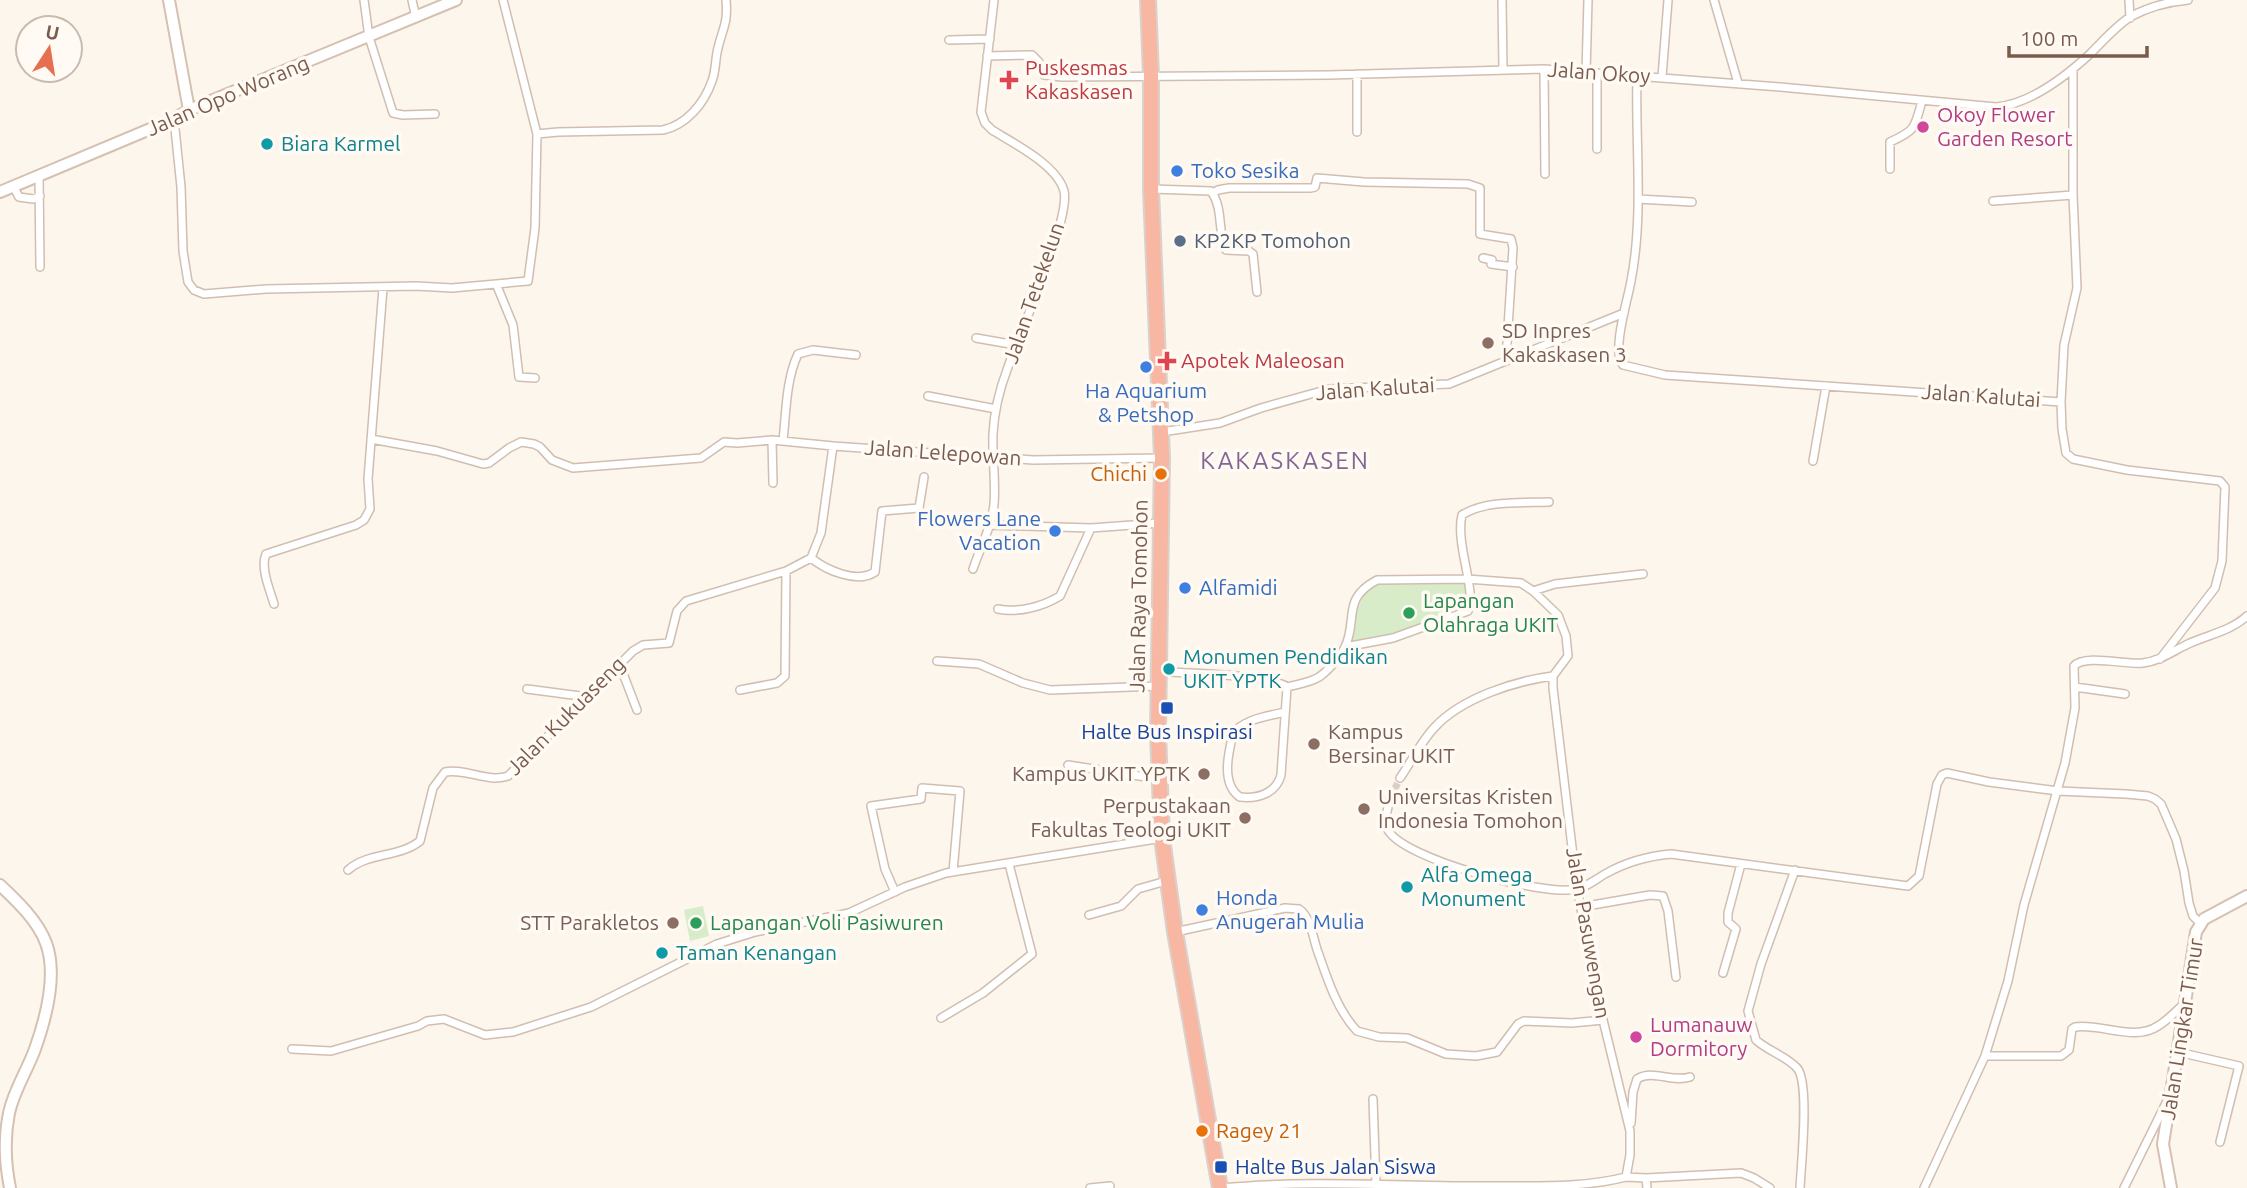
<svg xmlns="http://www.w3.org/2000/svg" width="2247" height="1188" font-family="Ubuntu,sans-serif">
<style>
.green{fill:#d8ecc9}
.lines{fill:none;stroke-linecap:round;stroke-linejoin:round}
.street-tunnel{stroke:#dcd0c4;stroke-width:7;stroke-dasharray:7 3.5;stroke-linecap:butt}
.street-casing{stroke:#d1beb0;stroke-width:10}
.secondary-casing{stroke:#d6c0b0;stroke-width:14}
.highway-casing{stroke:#dad1cd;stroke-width:18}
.street{stroke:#fff;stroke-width:7}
.secondary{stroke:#fff;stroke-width:10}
.highway{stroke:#f7b7a3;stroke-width:14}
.health-dot{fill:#e0444e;stroke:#fffaf3;stroke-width:2.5}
.hotel-dot{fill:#d1479c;stroke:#fffaf3;stroke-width:2.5}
.culture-dot{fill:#0f9aa8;stroke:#fffaf3;stroke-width:2.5}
.shop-dot{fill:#3f7fe0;stroke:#fffaf3;stroke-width:2.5}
.service-dot{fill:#5c6f8a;stroke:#fffaf3;stroke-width:2.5}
.education-dot{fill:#8d6e63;stroke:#fffaf3;stroke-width:2.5}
.food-dot{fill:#e8710a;stroke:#fffaf3;stroke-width:2.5}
.leisure-dot{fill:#2e9e5b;stroke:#fffaf3;stroke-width:2.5}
.transit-dot{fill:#1a4fb4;stroke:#fffaf3;stroke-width:2.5}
.labels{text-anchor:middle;stroke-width:7;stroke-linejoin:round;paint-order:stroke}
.health-label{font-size:21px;fill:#be3a42;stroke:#fffaf3;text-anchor:start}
.street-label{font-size:21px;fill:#7a5c4d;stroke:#fffaf3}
.hotel-label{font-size:21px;fill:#b23c85;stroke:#fffaf3;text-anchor:start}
.culture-label{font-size:21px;fill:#0d838f;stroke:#fffaf3;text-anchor:start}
.shop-label{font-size:21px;fill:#366cbe;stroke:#fffaf3;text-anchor:start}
.service-label{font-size:21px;fill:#4e5e75;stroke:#fffaf3;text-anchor:start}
.education-label{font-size:21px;fill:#785e54;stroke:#fffaf3;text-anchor:start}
.food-label{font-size:21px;fill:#c56008;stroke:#fffaf3;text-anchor:end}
.leisure-label{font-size:21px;fill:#27864d;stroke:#fffaf3;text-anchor:start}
.transit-label{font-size:21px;fill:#164399;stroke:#fffaf3}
.quarter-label{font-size:24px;letter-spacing:2px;fill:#846695;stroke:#fffaf3}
</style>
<rect width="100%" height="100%" fill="#fdf6ec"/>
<!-- green -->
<path class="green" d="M1467,579L1471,605L1444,621L1345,647L1355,600L1377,580Z
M703,906L709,936L690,941L684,910Z"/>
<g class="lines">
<!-- street-tunnel -->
<path class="street-tunnel" d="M1390,799L1400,778"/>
<defs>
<path id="street" d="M364,0L369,37L393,113L403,115L435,114
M412,0L416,18
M1502,0L1503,69
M1714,0L1738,83
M2129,0L2130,18
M949,40L990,39
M987,56L1032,55L1039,62L1044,75L1062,77L1329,75L1544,69L1780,87L1996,107C2030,104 2065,77 2090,54C2103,41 2115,27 2130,17C2148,7 2167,2 2188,0
M1544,69L1545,174
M2073,69V195L2077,288L2064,345L2061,402L2062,429L2066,453L2073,459L2127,470L2220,481L2225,487L2222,561L2215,588L2160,659
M1586,73L1588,0
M1637,75C1635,143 1644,214 1631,281C1628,299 1611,352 1623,365L1665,375L2061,402
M1662,77L1668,0
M174,119L181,187L183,251L188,282L194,290L204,294L266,289L416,286L452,288L528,281L535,228L537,134L503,0
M1357,132V74
M537,134L558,132L663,130C686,125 704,104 712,81C716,71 715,59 718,48C723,27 728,24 726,0
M1597,149V73
M1890,169V142C1916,130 1914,129 1922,101
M39,175L40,267
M13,186L19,197L33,199L40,196
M1152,189L1211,191C1224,209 1217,231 1226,250L1249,251L1253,254L1257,292
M1213,193L1218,190L1229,188H1311L1315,187L1317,178L1364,182L1468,184L1480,188V234L1511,239L1513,248L1506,360
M1638,199L1692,202
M1993,201L2073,195
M1483,258L1492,260L1491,264L1513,267
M497,286L513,325L519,377L535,378
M976,338L1016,345
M928,396L996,409
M1162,432L1220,423L1261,408L1329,389L1449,384L1624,313
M371,439L437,451L483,464L489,463L509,448L521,442L534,444L540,447L552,460L573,468L701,458L724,442L737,443L772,440L833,446L1033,460L1161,458
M772,440L773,483
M783,441C786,413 786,379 798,354L813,350L856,355
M1813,461L1826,386
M988,525L1091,528L1160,523
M811,558C826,570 857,584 875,572L882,511L919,508L924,477
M973,569C980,548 992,526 994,504C996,481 992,457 993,434C994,412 1000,388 1008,367C1019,335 1071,218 1064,191C1057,165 1013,143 992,130L985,123L981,112L994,0
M1533,591L1555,584L1643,574
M274,604C270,590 260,568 266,554L356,525L364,520L370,509L368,479L383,288
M998,609C1018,613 1042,607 1060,596L1091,528
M1345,647L1393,638L1468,611C1477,591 1455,544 1462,515C1485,500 1522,503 1549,502
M937,661L979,664L1023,683L1050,690L1158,686
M619,663L637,710
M1159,671C1186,674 1270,674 1287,687C1298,684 1309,683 1319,677C1328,671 1340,657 1345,647C1358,620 1341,599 1377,580L1467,579L1521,583L1533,591L1558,615L1566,636L1568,656L1553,676V688L1577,889L1603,1020L1630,1131V1155L1626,1177C1587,1187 1544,1186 1504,1186C1410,1187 1315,1179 1221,1188
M2075,687L2125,694
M527,689L588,697
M740,690L777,683L785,676L786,571
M1285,712C1269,716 1243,719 1233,734C1228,754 1221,784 1240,797C1257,799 1276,794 1281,775L1287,687
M1068,765L1159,779
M1400,778C1411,762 1421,742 1434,728C1461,698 1515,681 1553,676
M1390,799C1388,808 1383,821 1388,830C1403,859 1545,897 1577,889C1587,887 1596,879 1605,874C1626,862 1648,856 1671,854L1908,886L1919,876L1937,784L1942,775L1947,773L1989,782L2058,791L2126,794L2148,796L2155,799L2161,804L2176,839L2184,871L2189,903L2193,916L2200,923
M348,870C368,852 399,858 420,841L433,788L445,772C466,768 488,783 508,776L633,651L643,645L669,643L677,611L686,601L786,571L811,558L821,533L833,446
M1795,870L1761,964L1748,1011L1756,1040C1768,1051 1786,1056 1797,1068C1810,1082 1801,1166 1800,1188
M895,892L885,869L871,806L921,799L922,788L960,791L953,872
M1581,907L1650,895L1663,896L1668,911L1676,977
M1089,915L1121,906L1138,889L1166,881
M1175,932L1285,908L1299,909C1312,918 1313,941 1319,955C1328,981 1338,1011 1357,1031L1379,1037L1407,1038L1446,1054L1476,1056L1497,1052L1518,1024L1524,1021L1572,1023L1603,1020
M1723,973L1736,929L1728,922V913L1741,864
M941,1018L983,993L1032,954L1009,864
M292,1049L331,1051L418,1026L427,1021L444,1019L485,1035L513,1032L591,1007L717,944L755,932L849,913L905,887L946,873L1162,838
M2178,1052L2239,1066L2220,1142
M1985,1056H2061L2069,1050L2072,1029L2075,1027C2101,1023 2134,1042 2158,1026C2168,1020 2176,1011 2184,1004
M1373,1099L1376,1185
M1631,1123L1633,1092L1637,1079C1653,1069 1672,1083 1690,1077
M1626,1177L1646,1178L1647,1188
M1646,1178L1741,1173L1754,1178L1770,1188
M1090,1188L1110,1186
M1924,1188L1985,1056L2008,981L2024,905L2065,763L2075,708L2074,666C2085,654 2126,665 2143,663C2160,661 2173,651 2188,644C2207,635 2231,631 2247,616
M2124,1188L2167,1101"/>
<path id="secondary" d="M169,0L189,110
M0,192L174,119L189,110L456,0
M0,885C17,901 38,921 46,943C58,975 46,1018 35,1049C27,1071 14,1090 9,1113C4,1138 5,1163 10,1188
M2171,1188L2163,1144L2196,932L2204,919L2247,896"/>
<path id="highway" d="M1148,0L1151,76V189L1162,458L1158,732L1162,838L1175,932L1220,1188"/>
</defs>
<!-- street casing -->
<use href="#street" class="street-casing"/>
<!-- secondary casing -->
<use href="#secondary" class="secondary-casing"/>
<!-- highway casing -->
<use href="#highway" class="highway-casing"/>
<!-- street -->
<use href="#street" class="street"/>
<!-- secondary -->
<use href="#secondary" class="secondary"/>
<!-- highway -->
<use href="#highway" class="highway"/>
</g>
<!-- markers -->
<g class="health-dot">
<path d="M1005.5 69.5h7v7h7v7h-7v7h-7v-7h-7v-7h7z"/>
<path d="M1163.5 350.5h7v7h7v7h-7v7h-7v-7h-7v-7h7z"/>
</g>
<g class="hotel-dot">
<circle cx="1923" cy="127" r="7"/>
<circle cx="1636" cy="1037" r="7"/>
</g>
<g class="culture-dot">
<circle cx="267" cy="144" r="7"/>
<circle cx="1169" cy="669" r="7"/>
<circle cx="1407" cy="887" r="7"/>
<circle cx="662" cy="953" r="7"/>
</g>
<g class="shop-dot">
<circle cx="1177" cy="171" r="7"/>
<circle cx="1146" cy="367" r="7"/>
<circle cx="1055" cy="531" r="7"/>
<circle cx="1185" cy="588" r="7"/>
<circle cx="1202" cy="910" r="7"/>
</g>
<circle class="service-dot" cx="1180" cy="241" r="7"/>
<g class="education-dot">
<circle cx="1488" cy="343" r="7"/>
<circle cx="1314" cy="744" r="7"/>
<circle cx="1204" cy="774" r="7"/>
<circle cx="1364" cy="809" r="7"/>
<circle cx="1245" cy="818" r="7"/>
<circle cx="673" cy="923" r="7"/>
</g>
<g class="food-dot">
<circle cx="1161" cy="474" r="7"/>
<circle cx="1202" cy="1131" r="7"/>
</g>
<g class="leisure-dot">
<circle cx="1409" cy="613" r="7"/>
<circle cx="696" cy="923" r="7"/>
</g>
<g class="transit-dot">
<rect x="1160" y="701" width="14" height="14" rx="3.5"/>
<rect x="1214" y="1160" width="14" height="14" rx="3.5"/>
</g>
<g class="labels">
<!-- health labels -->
<g class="health-label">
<text x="1025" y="75">Puskesmas<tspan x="1025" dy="24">Kakaskasen</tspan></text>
<text x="1181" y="368">Apotek Maleosan</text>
</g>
<!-- street labels -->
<g class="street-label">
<text transform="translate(1599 73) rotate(4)" y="7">Jalan Okoy</text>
<text transform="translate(228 96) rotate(-23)" y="7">Jalan Opo Worang</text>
<text transform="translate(1034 293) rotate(-71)" y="7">Jalan Tetekelun</text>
<text transform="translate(1375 389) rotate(-4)" y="7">Jalan Kalutai</text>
<text transform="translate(1981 396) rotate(4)" y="7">Jalan Kalutai</text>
<text transform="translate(943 453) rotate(4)" y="7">Jalan Lelepowan</text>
<text transform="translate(1139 596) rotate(-89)" y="7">Jalan Raya Tomohon</text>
<text transform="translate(566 716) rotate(-45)" y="7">Jalan Kukuaseng</text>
<text transform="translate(1588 933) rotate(80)" y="7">Jalan Pasuwengan</text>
<text transform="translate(2182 1029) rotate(-81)" y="7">Jalan Lingkar Timur</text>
</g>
<!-- hotel labels -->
<g class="hotel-label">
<text x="1937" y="122">Okoy Flower<tspan x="1937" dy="24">Garden Resort</tspan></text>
<text x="1650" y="1032">Lumanauw<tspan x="1650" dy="24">Dormitory</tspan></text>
</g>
<!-- culture labels -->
<g class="culture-label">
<text x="281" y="151">Biara Karmel</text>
<text x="1183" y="664">Monumen Pendidikan<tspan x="1183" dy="24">UKIT YPTK</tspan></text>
<text x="1421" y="882">Alfa Omega<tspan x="1421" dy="24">Monument</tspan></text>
<text x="676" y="960">Taman Kenangan</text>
</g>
<!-- shop labels -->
<g class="shop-label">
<text x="1191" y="178">Toko Sesika</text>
<text x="1146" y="398" text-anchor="middle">Ha Aquarium<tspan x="1146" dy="24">&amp; Petshop</tspan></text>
<text x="1041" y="526" text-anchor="end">Flowers Lane<tspan x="1041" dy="24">Vacation</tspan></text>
<text x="1199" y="595">Alfamidi</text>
<text x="1216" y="905">Honda<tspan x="1216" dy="24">Anugerah Mulia</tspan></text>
</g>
<!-- service labels -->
<g class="service-label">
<text x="1194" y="248">KP2KP Tomohon</text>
</g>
<!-- education labels -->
<g class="education-label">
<text x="1502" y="338">SD Inpres<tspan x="1502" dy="24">Kakaskasen 3</tspan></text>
<text x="1328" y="739">Kampus<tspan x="1328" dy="24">Bersinar UKIT</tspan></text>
<text x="1190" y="781" text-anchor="end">Kampus UKIT YPTK</text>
<text x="1378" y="804">Universitas Kristen<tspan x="1378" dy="24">Indonesia Tomohon</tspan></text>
<text x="1231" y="813" text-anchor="end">Perpustakaan<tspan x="1231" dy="24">Fakultas Teologi UKIT</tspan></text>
<text x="659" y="930" text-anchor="end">STT Parakletos</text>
</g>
<!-- food labels -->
<g class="food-label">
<text x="1147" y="481">Chichi</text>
<text x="1216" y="1138" text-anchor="start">Ragey 21</text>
</g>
<!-- leisure labels -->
<g class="leisure-label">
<text x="1423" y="608">Lapangan<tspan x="1423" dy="24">Olahraga UKIT</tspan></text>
<text x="710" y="930">Lapangan Voli Pasiwuren</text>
</g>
<!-- transit labels -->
<g class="transit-label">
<text x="1167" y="739">Halte Bus Inspirasi</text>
<text x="1235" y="1174" text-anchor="start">Halte Bus Jalan Siswa</text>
</g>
<!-- quarter labels -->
<g class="quarter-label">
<text x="1285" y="469">KAKASKASEN</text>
</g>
</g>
<!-- north arrow -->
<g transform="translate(49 49) rotate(12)"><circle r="33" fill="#fffaf3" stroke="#cabbb1" stroke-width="2"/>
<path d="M0-5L12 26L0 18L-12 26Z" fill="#e76f51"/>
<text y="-10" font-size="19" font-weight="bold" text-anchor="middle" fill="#7a5c4d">U</text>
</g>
<!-- scale -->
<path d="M2009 46v10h138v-10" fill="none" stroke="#7a5c4d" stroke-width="3.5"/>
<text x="2020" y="46" font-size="21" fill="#7a5c4d" stroke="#fffaf3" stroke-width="5" paint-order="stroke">100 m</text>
</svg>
